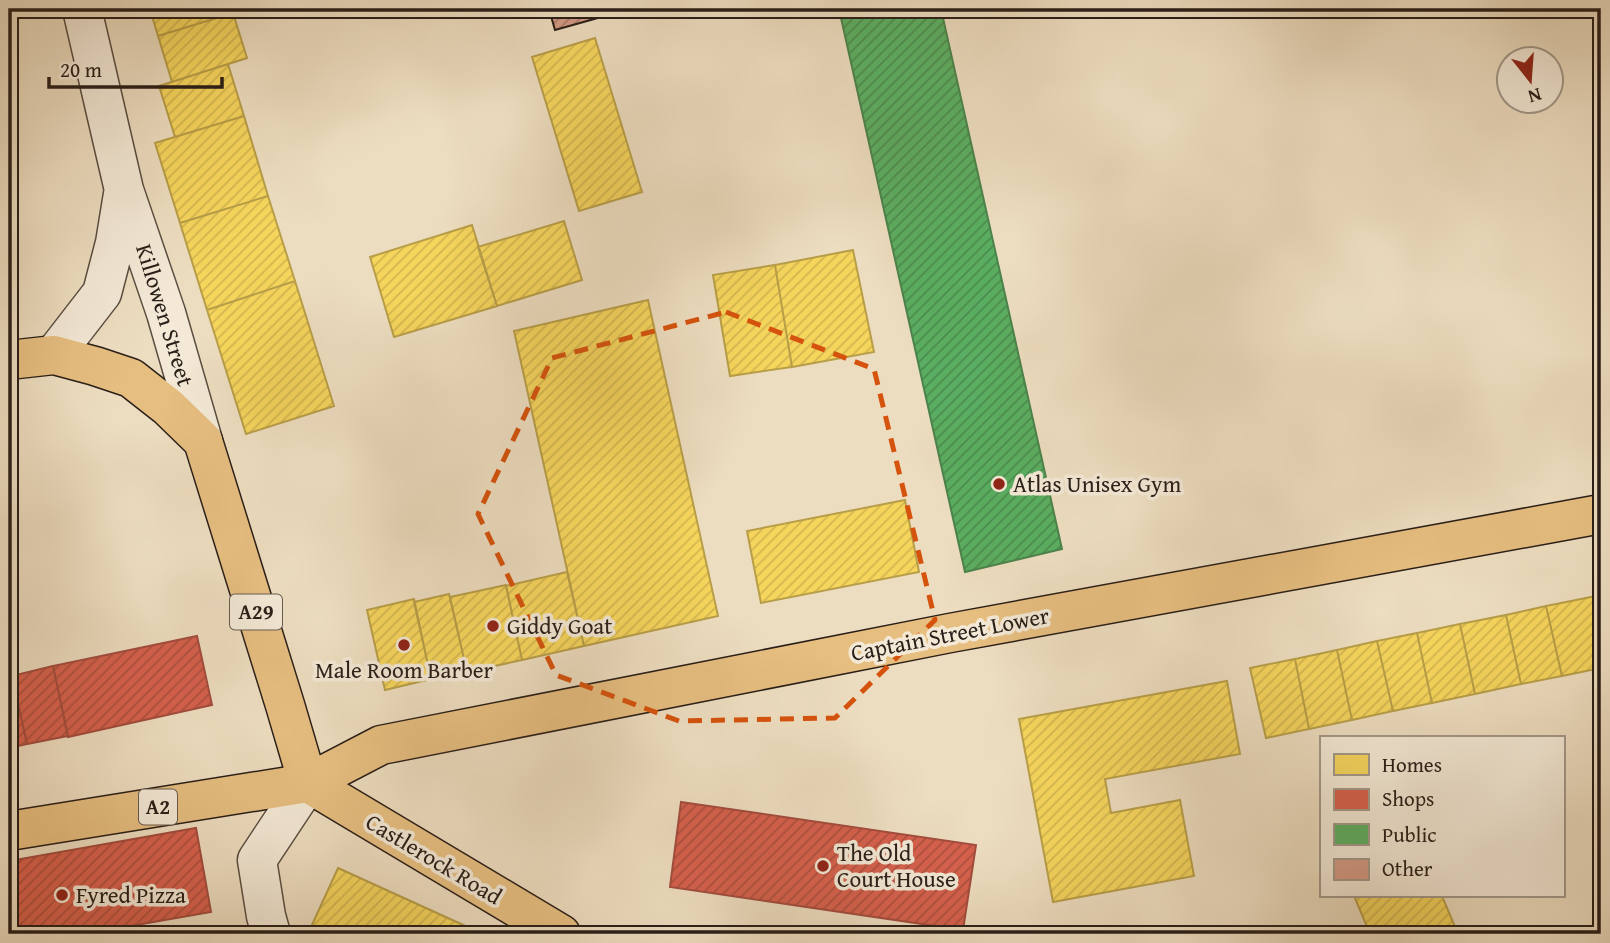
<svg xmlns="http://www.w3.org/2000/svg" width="1610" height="943" font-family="'Gentium Book Plus',serif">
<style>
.homes{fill:url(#homes-hatch);stroke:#b89e48;stroke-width:2}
.shops{fill:url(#shops-hatch);stroke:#a24c3d;stroke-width:2}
.public{fill:url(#public-hatch);stroke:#4b834b;stroke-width:2}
.building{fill:url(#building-hatch);stroke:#291e18;stroke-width:2}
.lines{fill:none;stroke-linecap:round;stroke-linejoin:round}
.minor-casing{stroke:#5a4e42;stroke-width:41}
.major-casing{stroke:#291e18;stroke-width:41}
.minor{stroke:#f3e9d6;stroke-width:38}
.major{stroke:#e6be80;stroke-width:38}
.marked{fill:none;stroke:#d5530d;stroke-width:5;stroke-dasharray:14 9;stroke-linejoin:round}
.poi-dot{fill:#8f2418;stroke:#f3e9d6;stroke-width:2.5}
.labels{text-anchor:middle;stroke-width:7;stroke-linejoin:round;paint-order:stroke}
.shield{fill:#f3e9d6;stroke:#665b51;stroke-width:2}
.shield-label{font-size:21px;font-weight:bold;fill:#291e18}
.street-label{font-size:23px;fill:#291e18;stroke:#f3e9d6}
.poi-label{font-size:23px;fill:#291e18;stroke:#f3e9d6;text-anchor:start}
</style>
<defs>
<pattern id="homes-hatch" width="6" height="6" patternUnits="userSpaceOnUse" patternTransform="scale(1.75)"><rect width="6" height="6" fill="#f6d55c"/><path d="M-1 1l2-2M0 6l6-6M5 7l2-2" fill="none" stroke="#d3b64f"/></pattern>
<pattern id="shops-hatch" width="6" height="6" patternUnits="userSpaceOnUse" patternTransform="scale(1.75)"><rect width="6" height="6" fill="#d6604d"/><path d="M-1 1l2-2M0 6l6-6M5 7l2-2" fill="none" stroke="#ae4f3f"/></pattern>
<pattern id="public-hatch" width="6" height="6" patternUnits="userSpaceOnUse" patternTransform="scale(1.75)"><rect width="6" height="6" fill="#5aae61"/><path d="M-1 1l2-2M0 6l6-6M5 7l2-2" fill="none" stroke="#4a8d4f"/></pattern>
<pattern id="building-hatch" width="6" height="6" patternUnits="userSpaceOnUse" patternTransform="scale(1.75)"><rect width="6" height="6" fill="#d49a86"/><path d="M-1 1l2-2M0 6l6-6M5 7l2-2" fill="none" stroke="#ac7d6d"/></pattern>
</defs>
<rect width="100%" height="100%" fill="#edddc0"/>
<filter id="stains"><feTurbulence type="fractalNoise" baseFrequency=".00286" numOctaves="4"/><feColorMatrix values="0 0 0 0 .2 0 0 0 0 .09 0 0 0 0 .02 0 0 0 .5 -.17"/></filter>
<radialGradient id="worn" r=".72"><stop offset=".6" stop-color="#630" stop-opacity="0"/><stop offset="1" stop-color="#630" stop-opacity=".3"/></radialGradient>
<!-- homes -->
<path class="homes" d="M150,9H232L233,13L158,36Z
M233,13L247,58L172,82L158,36Z
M595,38L642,192L579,211L532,57Z
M228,64L244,116L175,137L159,86Z
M244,116L268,196L180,223L155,143Z
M268,196L295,281L207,310L180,223Z
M564,221L582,280L497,306L478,247Z
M472,225L497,306L394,337L370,257Z
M853,250L874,352L792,367L775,265Z
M775,265L792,367L730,376L713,275Z
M295,281L334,406L246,434L207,310Z
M648,300L718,616L584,646L514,331Z
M905,500L919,572L761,603L747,531Z
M567,572L584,646L522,660L506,586Z
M506,585L522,660L467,672L450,597Z
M449,594L467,672L431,679L414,602Z
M1596,596L1601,623V668L1562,676L1546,606Z
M414,599L431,679L385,690L367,610Z
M1546,606L1562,676L1521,684L1506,615Z
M1506,615L1521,684L1475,694L1460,624Z
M1460,624L1475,694L1432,703L1417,633Z
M1417,633L1432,703L1393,711L1377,641Z
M1377,641L1393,711L1352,720L1337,650Z
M1337,650L1352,720L1309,729L1295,659Z
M1295,659L1309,729L1266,738L1250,668Z
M1227,681L1240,754L1105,779L1111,813L1180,800L1194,876L1053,902L1019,719Z
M338,868L483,934H327L311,927Z
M1354,896H1442L1458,934H1370Z"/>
<!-- shops -->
<path class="shops" d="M197,636L212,705L68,737L53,666Z
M53,666L68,736L27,744L12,676Z
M12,676L27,744L9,748V677Z
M681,802L976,845L963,930L670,887Z
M196,828L211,912L85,934H9V861Z"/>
<!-- public -->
<path class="public" d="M839,9H941L1062,549L965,572Z"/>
<!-- building -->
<path class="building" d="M549,9H630L555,30Z"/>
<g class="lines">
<defs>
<path id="minor" d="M82,9L124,190L166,313L203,441
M54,355L102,293L115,243L123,194
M271,934L266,916L257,860L308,783"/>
<path id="major" d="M9,360L54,355L95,366L131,378L168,407L203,441L285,705L308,783
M308,783L561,934
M9,831L308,783L381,745L950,633L1601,514"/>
</defs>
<!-- minor casing -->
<use href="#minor" class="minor-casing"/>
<!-- major casing -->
<use href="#major" class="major-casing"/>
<!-- minor -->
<use href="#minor" class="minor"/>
<!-- major -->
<use href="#major" class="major"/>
</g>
<!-- marked area -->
<path class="marked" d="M726,312L874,369L935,620L835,718L679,721L556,675L478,514L552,358Z"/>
<!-- markers -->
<g class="poi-dot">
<circle cx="999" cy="484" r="7"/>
<circle cx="493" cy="626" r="7"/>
<circle cx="404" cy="645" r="7"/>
<circle cx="823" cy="866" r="7"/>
<circle cx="62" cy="895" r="7"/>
</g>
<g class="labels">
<!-- shield labels -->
<g class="shield">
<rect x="230" y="594.5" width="52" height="35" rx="5"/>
<rect x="139" y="789.5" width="38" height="35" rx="5"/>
</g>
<g class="shield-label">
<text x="256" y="619">A29</text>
<text x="158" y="814">A2</text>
</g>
<!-- street labels -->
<g class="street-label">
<text transform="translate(165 315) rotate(73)" y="8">Killowen Street</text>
<text transform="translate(950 634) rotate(-11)" y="8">Captain Street Lower</text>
<text transform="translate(434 859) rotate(31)" y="8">Castlerock Road</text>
</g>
<!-- poi labels -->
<g class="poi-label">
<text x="1013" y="492">Atlas Unisex Gym</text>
<text x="507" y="634">Giddy Goat</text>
<text x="404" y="678" text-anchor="middle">Male Room Barber</text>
<text x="837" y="861">The Old<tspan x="837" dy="26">Court House</tspan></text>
<text x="76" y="903">Fyred Pizza</text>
</g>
</g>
<!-- margin -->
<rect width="1610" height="943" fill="none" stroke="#edddc0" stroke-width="35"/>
<rect x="10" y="10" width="1589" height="922" fill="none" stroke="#291e18" stroke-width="3.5"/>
<rect x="18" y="18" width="1575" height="908" fill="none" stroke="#291e18" stroke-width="2"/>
<!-- legend -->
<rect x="1320" y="736" width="245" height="161" fill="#f3e9d6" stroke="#a2988a" stroke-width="2"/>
<rect x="1334" y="754" width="35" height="21" fill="#f6d55c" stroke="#a2988a" stroke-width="2"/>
<text x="1382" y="772" font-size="21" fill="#291e18">Homes</text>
<rect x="1334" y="789" width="35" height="21" fill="#d6604d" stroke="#a2988a" stroke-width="2"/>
<text x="1382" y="806" font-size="21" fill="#291e18">Shops</text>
<rect x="1334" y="824" width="35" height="21" fill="#5aae61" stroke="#a2988a" stroke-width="2"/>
<text x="1382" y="842" font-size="21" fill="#291e18">Public</text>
<rect x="1334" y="859" width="35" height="21" fill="#d49a86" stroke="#a2988a" stroke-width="2"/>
<text x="1382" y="876" font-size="21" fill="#291e18">Other</text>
<!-- north arrow -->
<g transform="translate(1530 80) rotate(163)"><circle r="33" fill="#f3e9d6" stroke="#a2988a" stroke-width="2"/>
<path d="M0-5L12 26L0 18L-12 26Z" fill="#8f2418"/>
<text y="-10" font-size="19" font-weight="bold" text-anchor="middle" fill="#291e18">N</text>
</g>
<!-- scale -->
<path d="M49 77v10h173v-10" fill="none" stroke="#291e18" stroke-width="3.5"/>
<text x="60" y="77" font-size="21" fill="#291e18" stroke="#f3e9d6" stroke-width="5" paint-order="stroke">20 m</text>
<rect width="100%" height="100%" filter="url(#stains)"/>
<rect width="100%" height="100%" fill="url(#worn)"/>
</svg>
